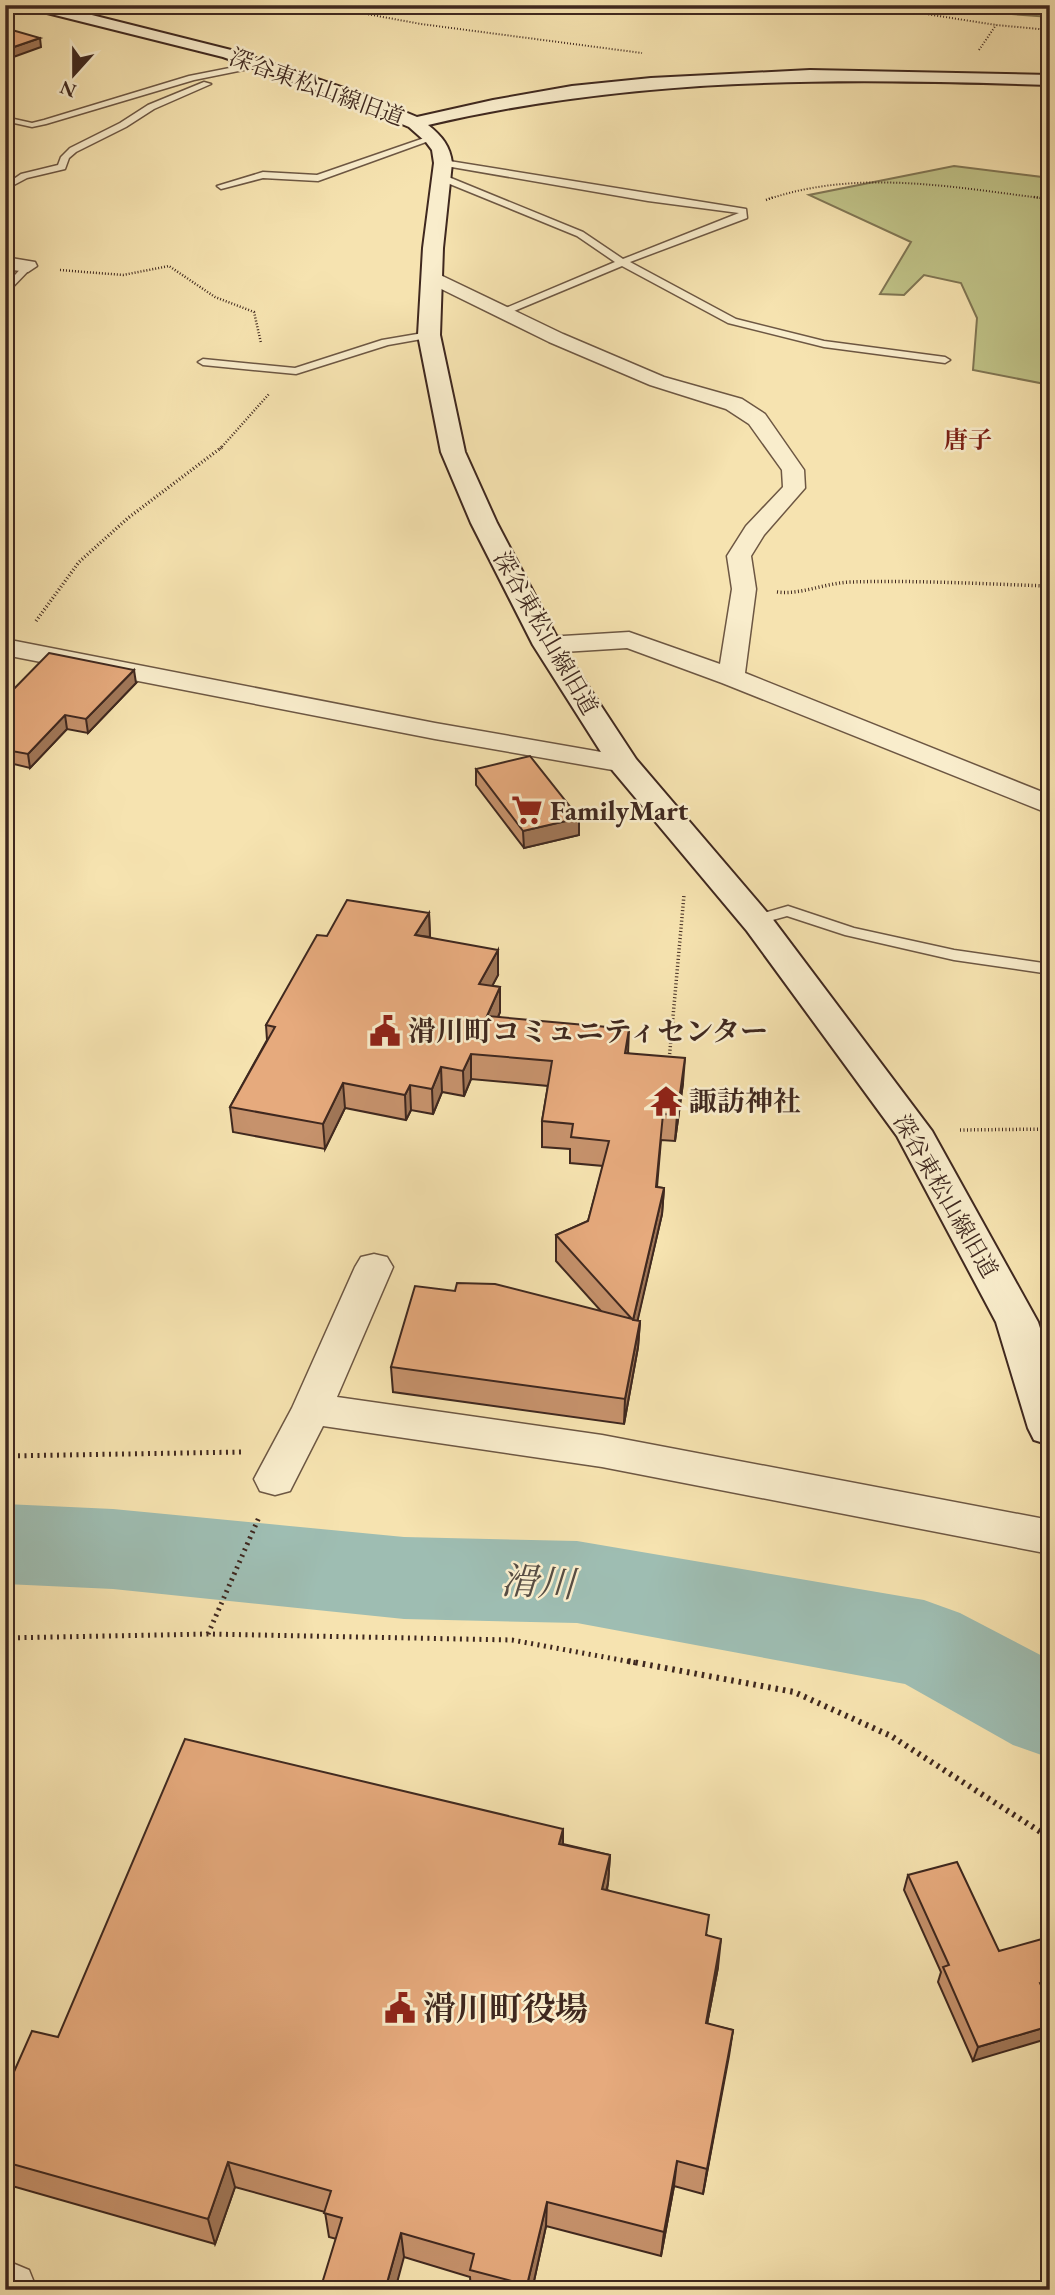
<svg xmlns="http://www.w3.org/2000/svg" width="1055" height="2295" font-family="'EB Garamond','Noto Serif JP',serif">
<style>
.green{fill:#c0c388;stroke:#807654;stroke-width:2}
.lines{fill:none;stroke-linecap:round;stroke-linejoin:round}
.river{fill:#9ebdb2;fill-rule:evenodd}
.lane-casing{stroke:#6d5743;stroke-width:3}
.street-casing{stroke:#6d5743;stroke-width:3}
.secondary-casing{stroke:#3f281f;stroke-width:4}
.path-far4{stroke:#3f281f;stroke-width:2;stroke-dasharray:1 2;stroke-linecap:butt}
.path-far3{stroke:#3f281f;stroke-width:2.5;stroke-dasharray:1 2;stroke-linecap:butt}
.path-far2{stroke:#3f281f;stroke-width:3.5;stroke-dasharray:1 2.5;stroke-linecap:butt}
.path-far1{stroke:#3f281f;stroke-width:5;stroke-dasharray:2 4.5;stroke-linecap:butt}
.path{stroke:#3f281f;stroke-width:6;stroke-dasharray:2.5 5;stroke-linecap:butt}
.lane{fill:#f9edcc;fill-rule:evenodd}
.street{fill:#f9edcc;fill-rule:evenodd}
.secondary{fill:#f9edcc;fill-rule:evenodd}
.wall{fill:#c6926c;stroke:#3f281f;stroke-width:2}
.shaded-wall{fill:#a17758;stroke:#3f281f;stroke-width:2}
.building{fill:#e6aa7d;stroke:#3f281f;stroke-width:2}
.labels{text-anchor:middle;stroke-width:5;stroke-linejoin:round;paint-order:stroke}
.far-street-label{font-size:23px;fill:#3f281f;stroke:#f9edcc}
.far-neighbourhood-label{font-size:24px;font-weight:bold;fill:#7a1f14;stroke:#f9edcc}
.poi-label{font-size:28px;font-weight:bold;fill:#3f281f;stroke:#f9edcc;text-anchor:start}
.near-poi-label{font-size:33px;font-weight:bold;fill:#3f281f;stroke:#f9edcc;text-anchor:start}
.near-water-label{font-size:37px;font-style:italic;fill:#574d44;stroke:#f9edcc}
</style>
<rect width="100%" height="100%" fill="#f6e3b0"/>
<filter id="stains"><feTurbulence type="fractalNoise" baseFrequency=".00286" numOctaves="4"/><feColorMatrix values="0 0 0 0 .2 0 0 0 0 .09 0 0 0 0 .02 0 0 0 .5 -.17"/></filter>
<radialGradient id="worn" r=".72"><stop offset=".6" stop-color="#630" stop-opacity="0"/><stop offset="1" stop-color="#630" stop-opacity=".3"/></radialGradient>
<!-- green -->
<path class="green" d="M891,5H1050V17Z
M954,166L1050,178V385L973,370L977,318L961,283L924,275L904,295L880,294L911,242L809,195Z"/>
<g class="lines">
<!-- river -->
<path class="river" d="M5,1504L113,1509L404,1537L577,1541L924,1600L960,1613L1050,1660V1758L1013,1745L905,1684L577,1623L404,1619L113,1589L5,1584Z"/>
<defs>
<path id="lane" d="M260,62L263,66L194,80L46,124L32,127L5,121V117L32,123L44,120L189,76Z
M204,82L211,84L154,109L126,127L76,152L69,158L65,169L27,178L12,186L8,183L21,174L58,165L61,157L70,148L120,123L148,105Z
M430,136L437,138L318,181L263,178L221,189L217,186L263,172L317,175Z
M443,160L746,209L747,218L630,262L736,319L824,341L945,357L950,360L945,363L824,347L728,323L622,266L507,314H501V310L615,262L577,236L440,180V176H446L583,232L623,259L739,213L648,201L440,165Z
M25,264L33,266L5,295V286Z
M429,332L433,333V337L388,345L296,374L203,365L198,362L203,359L295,368L382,340Z
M16,646L22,650L5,664V653Z
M788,906L854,928L954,950L1050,964V974L954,960L845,935L787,916L755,925L747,920L750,917Z"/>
<path id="street" d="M5,257L35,262L37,266L28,272L5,269Z
M432,271L563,334L664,377L742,399L765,414L804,470L805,488L764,535L751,556L756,589L745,673L1050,795V814L722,683L627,648L547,653L538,650L534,645L538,640L547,637L629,632L720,664L732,589L727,556L746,526L783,487L782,470L749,424L726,409L650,385L549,342L425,281L422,277Z
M5,639L435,723L624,756L634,758L638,764L634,770L624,772L435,739L5,655Z
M374,1254L387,1257L393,1267L337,1397L602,1435L1050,1520V1554L602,1467L323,1426L290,1491L275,1495L260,1491L254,1479L292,1408L355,1267L361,1257Z
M5,2260L29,2270L37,2290H5Z"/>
<path id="secondary" d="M24,5H52L235,51L364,95L417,117L493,100L572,86L651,78L810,70L1050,75V85C837,78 637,76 428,125C442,136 450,146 452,163L443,248L440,335L465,452L497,523L561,645L636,759L771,917L932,1131L1038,1322L1050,1359V1445L1034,1440L1028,1428L996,1322L897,1136L747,931L613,771L533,645L471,523L441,452L418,335L423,248L434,163L432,150L426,142L409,127L352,103L223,57L27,8Z"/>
</defs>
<!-- lane casing -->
<use href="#lane" class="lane-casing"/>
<!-- street casing -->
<use href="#street" class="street-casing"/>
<!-- secondary casing -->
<use href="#secondary" class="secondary-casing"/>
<!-- path-far4 -->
<path class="path-far4" d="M318,5L421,24L642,53
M869,5L996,25L1050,30
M979,50L996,25
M769,199C860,168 957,188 1049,199"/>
<!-- path-far3 -->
<path class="path-far3" d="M1034,197L1050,199
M766,200L774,197
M60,270L123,275L169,266L215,297L254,312L261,343
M220,449L269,394"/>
<!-- path-far2 -->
<path class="path-far2" d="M777,592C802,595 824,583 851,582C917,580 984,584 1050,586
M36,621L79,562L128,518L222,447
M669,1061L684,895
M960,1130L1050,1129"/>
<!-- path-far1 -->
<path class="path-far1" d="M5,1456L243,1452
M208,1634L260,1515
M5,1638L208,1634L512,1640L637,1663"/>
<!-- path -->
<path class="path" d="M628,1661L794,1692L891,1736L1050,1838"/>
<!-- lane -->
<use href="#lane" class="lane"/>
<!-- street -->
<use href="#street" class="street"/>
<!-- secondary -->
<use href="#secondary" class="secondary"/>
</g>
<!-- wall -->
<path class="wall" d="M136,683L88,733L67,729L30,768L14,764L5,775V698Z
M476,769L579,818V835L524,848L476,785Z
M429,913L430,937L498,975L492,986L500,987V1012L498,1017L628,1053L683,1083L675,1141L661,1140L657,1187L664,1188L662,1214L637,1321H640L638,1347L624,1424L393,1392L391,1367L601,1311L556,1261V1235L588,1221L603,1166L570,1163V1149L542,1147V1121L548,1086L471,1079L464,1096L442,1092L433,1114L411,1110L406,1120L345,1108L325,1149L233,1132L230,1107L267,1040L266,1025L327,936Z
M563,1829V1844L610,1855L608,1883L607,1890L707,1935L718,1967L707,2024L733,2030L703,2194L674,2186L661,2256L546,2226L532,2290H471L470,2277L404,2257L329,2237L325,2212L235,2187L215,2244L5,2184V2092L58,2037Z
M908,1875L999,1951L1050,1954V1992L1045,1994L973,2061L938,1982L941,1972L904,1890Z"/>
<!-- shaded-wall -->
<path class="shaded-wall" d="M40,38L41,47L5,60V50Z
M134,670L136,683L88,733L86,719Z
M65,715L67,729L30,768L28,754Z
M12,751L14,764L5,775V758Z
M579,818V835L524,848L523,831Z
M429,913L430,937L415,935Z
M498,950V975L480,1009L479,984Z
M500,987V1012L488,1041L487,1016Z
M629,1029L628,1054L625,1053Z
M471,1054V1079L464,1096L463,1071Z
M685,1058L683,1083L675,1141L677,1115Z
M441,1067L442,1092L433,1114L432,1089Z
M343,1083L345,1108L325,1149L323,1124Z
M410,1085L411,1110L406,1120L405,1095Z
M664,1188L662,1214L632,1345L633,1320Z
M640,1321L638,1347L624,1424L625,1399Z
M563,1829L562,1858L559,1844Z
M610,1855L608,1883L600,1916L602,1889Z
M721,1939L718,1967L702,2050L706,2023Z
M1050,1980V1992L1034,1997L1040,1983Z
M1050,2026V2038L973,2061L978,2047Z
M733,2030L729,2056L703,2194L707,2169Z
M677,2161L674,2186L661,2256L664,2232Z
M228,2162L235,2187L215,2244L208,2219Z
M547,2202L546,2226L532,2290H527V2285Z
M401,2233L404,2257L395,2290H385Z"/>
<!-- building -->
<path class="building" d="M5,28L40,38L5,50Z
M49,653L134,670L86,719L65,715L28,754L12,751L5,758V698Z
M530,756L579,818L523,831L476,769Z
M347,900L429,913L415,935L498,950L479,984L500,987L487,1016L629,1029L625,1053L685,1058L677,1115L663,1114L656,1187L664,1188L633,1320L640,1321L625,1399L391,1367L415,1286L455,1291L457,1283L495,1284L632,1319L556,1235L588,1221L609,1141L571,1137L573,1124L542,1121L552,1061L471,1054L463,1071L441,1067L432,1089L410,1085L405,1095L343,1083L323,1124L230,1107L275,1027L266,1025L317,935L327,936Z
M185,1739L563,1829L559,1844L610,1855L602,1889L709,1915L706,1935L721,1939L706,2023L733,2030L707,2169L677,2161L664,2232L547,2202L527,2285L470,2270L474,2254L401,2233L385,2290H320L342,2218L324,2213L331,2191L228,2162L208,2219L5,2162V2092L32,2031L58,2037Z
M957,1862L999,1951L1042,1939L1050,1954V1980L1040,1983L1050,2003V2026L978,2047L943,1967L949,1965L908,1875Z"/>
<!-- icons -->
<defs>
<symbol id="supermarket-bare" viewBox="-9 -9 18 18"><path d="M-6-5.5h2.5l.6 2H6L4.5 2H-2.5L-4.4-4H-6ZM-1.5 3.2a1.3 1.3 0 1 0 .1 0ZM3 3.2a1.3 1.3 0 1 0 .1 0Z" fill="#8f2418" stroke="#f9edcc" stroke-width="2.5" paint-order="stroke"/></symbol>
<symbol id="civic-bare" viewBox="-9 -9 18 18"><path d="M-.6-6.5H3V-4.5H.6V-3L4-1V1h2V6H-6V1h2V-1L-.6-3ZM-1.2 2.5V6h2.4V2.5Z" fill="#8f2418" stroke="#f9edcc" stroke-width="2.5" paint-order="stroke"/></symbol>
<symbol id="temple-bare" viewBox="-9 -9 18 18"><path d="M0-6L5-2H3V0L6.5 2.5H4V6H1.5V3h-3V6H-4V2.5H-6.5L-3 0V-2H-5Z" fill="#8f2418" stroke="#f9edcc" stroke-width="2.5" paint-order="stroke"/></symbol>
</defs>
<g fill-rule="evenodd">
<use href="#supermarket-bare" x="505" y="788" width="44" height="44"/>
<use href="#civic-bare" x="363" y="1009" width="44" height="44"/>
<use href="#temple-bare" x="644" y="1079" width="44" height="44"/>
<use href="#civic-bare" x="378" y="1986" width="44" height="44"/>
</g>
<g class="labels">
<!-- far-street labels -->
<g class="far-street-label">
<text transform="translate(317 87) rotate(20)" y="8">深谷東松山線旧道</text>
<text transform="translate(546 633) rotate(60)" y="8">深谷東松山線旧道</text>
<text transform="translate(946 1196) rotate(60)" y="8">深谷東松山線旧道</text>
</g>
<!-- far-neighbourhood labels -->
<g class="far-neighbourhood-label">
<text x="968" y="448">唐子</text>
</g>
<!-- poi labels -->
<g class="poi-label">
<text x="550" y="820">FamilyMart</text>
<text x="408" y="1041">滑川町コミュニティセンター</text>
<text x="689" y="1111">諏訪神社</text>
</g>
<!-- near-poi labels -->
<g class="near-poi-label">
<text x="423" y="2020">滑川町役場</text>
</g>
<!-- near-water labels -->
<g class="near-water-label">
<text transform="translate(538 1582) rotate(3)" y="13">滑川</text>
</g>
</g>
<!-- margin -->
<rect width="1055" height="2295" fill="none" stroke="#f6e3b0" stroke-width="28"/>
<rect x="7" y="7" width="1041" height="2281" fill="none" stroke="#3f281f" stroke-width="3.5"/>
<rect x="14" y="14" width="1027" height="2267" fill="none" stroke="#3f281f" stroke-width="2"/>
<!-- north arrow -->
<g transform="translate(74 74) rotate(201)" stroke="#f9edcc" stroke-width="5" paint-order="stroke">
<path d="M0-5L12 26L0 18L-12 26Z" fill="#3f281f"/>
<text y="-10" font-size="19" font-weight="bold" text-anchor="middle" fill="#3f281f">N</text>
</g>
<rect width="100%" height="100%" filter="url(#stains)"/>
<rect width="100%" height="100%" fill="url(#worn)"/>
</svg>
